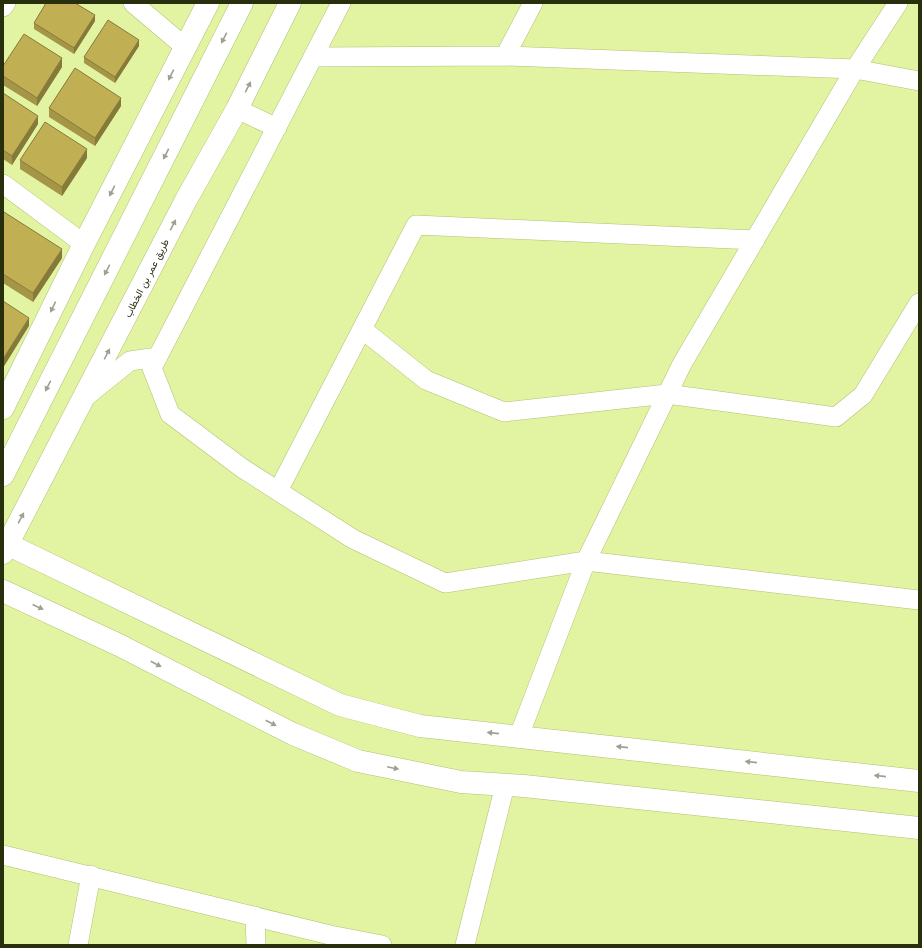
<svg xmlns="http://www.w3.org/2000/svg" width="922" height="948" font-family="'Work Sans',Vazirmatn,sans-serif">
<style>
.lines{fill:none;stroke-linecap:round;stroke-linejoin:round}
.minor-casing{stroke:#b0c172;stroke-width:20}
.tertiary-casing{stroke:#b0c172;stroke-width:23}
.secondary-casing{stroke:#b0c172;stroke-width:23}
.minor{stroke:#fff;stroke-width:19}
.tertiary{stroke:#fff;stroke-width:22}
.secondary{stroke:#fff;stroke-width:22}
.wall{fill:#a59647}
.shaded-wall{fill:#867a3a}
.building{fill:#c0af53;stroke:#867a3a}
.oneway{fill:#9ea192}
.labels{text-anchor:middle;stroke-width:3;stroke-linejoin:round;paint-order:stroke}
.street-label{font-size:10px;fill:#282f0d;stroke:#fff}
</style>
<rect width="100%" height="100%" fill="#e2f4a2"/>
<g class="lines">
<defs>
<path id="minor" d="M133,3L185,47
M341,3L152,368L170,414L242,468L353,539L445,583L586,561L919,600
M3,7L6,3
M505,56L533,3
M314,57L505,56L855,69L919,81
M237,109L277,128
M3,184L84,244
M362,329L426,380L504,412L667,394L836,417L863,395L919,303
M84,398L130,361L158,357
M278,491L416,225L755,240
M519,736L586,561L682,364L855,69L898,3
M3,855L330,935L382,945
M255,916L256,945
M78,945L91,875
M465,945L505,785"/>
<path id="tertiary" d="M3,408L84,244L208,3
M7,544L340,705L420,726L919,781
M3,591L119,645L293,734L358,761L461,782L524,786L919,828"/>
<path id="secondary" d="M3,475L242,3
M3,553L186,200L237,109L290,3"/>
</defs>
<!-- minor casing -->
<use href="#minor" class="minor-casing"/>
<!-- tertiary casing -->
<use href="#tertiary" class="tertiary-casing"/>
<!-- secondary casing -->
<use href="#secondary" class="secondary-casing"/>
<!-- minor -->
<use href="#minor" class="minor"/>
<!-- tertiary -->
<use href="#tertiary" class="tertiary"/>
<!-- secondary -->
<use href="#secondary" class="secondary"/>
</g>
<!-- wall -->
<path class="wall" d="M95,21L74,54L34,29V23Z
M139,46L115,83L84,63V57Z
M3,66L62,67L37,106L3,85Z
M3,93L38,124L12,165L3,159Z
M121,106L95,146L49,117V108Z
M87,158L62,196L20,169V160Z
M3,214L62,258L33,302L3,283Z"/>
<!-- shaded-wall -->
<path class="shaded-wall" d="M95,15V21L74,54V48Z
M139,40V46L115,83V77Z
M62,58V67L37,106V98Z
M121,98V106L95,146V138Z
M38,116V124L12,165V156Z
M87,149V158L62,196V187Z
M62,249V258L33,302V293Z
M29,318V326L3,368V359Z"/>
<!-- building -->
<path class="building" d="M46,3H75L95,15L74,48L34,23Z
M108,20L139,40L115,77L84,57Z
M24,34L62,58L37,98L3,76V66Z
M75,68L121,98L95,138L49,108Z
M3,93L38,116L12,156L3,150Z
M45,122L87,149L62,187L20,160Z
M4,212L62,249L33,293L3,274V214Z
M3,301L29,318L3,359Z"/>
<!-- one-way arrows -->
<defs><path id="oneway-solid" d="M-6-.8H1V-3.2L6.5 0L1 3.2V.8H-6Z"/></defs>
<g class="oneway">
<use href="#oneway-solid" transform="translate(224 38) rotate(117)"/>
<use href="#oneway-solid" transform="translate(171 75) rotate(117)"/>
<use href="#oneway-solid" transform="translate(248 87) rotate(-63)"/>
<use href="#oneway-solid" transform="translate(166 154) rotate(117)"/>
<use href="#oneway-solid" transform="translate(112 191) rotate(117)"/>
<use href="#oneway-solid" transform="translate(173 225) rotate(-63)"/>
<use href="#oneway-solid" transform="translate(107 270) rotate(117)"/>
<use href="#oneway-solid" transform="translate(53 307) rotate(116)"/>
<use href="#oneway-solid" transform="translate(107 354) rotate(-63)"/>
<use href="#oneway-solid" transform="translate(48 386) rotate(117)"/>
<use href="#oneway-solid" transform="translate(21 518) rotate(-62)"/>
<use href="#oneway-solid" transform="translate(38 607) rotate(25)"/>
<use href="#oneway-solid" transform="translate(156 664) rotate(28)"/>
<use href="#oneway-solid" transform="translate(271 723) rotate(27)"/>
<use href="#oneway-solid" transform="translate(493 733) rotate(-174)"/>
<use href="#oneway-solid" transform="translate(622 747) rotate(-174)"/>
<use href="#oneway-solid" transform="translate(751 762) rotate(-174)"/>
<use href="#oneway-solid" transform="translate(393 768) rotate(12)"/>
<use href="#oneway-solid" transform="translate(880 776) rotate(-174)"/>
</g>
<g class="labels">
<!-- street labels -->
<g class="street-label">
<text transform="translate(146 278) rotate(-63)" y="4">طريق عمر بن الخطاب</text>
</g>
</g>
<!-- border -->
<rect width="922" height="948" fill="none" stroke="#282f0d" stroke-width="8"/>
</svg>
